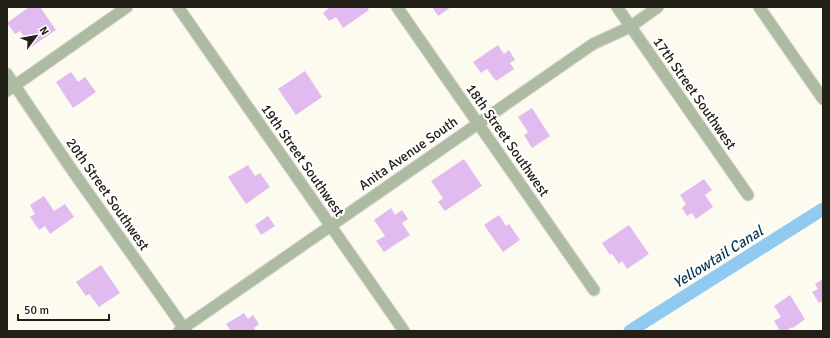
<svg xmlns="http://www.w3.org/2000/svg" width="830" height="338" font-family="Signika,sans-serif">
<style>
.lines{fill:none;stroke-linecap:round;stroke-linejoin:round}
.canal{stroke:#90caf1;stroke-width:13}
.building{fill:#e1bbef}
.minor-casing{stroke:#dad7cd;stroke-width:13}
.minor{stroke:#adbba3;stroke-width:11}
.labels{text-anchor:middle;stroke-width:4;stroke-linejoin:round;paint-order:stroke}
.street-label{font-size:14px;fill:#232017;stroke:#fff}
.water-label{font-size:15px;font-style:italic;fill:#083953;stroke:#fff}
</style>
<rect width="100%" height="100%" fill="#fdfaf0"/>
<g class="lines">
<!-- canal -->
<path class="canal" d="M630,331L823,209"/>
</g>
<!-- building -->
<path class="building" d="M29,7H40L56,30L31,47L20,31L15,34L7,23Z
M329,7H367L369,10L343,28L336,17L329,21L323,13L329,8Z
M432,7H451L438,16Z
M498,45L504,54L509,50L515,60L510,63L514,69L496,81L487,69L481,73L473,62Z
M305,71L322,97L296,115L278,89Z
M71,72L78,82L85,77L96,92L73,108L56,82Z
M532,108L550,136L532,148L524,135L528,132L518,117Z
M464,159L482,186L445,211L438,202L443,198L431,181Z
M248,165L255,176L260,173L270,187L246,204L228,177Z
M704,179L712,190L705,195L713,207L696,219L692,213L687,216L682,208L686,204L680,195Z
M44,196L54,211L65,204L74,217L50,234L45,226L39,230L30,217L35,214L30,205Z
M391,208L395,215L402,210L408,219L402,223L410,235L384,252L376,241L385,236L374,220Z
M499,215L506,226L509,224L520,240L503,252L484,225Z
M268,216L275,226L261,235L255,225Z
M629,225L649,254L627,269L622,261L619,264L612,254L610,255L602,243Z
M101,265L120,293L99,307L89,294L86,296L76,282Z
M823,279V301L819,303L812,292L818,289L815,284Z
M790,295L805,319L793,328L792,327L786,331H780L774,321L781,317L774,306Z
M244,313L248,319L253,315L259,324L254,328L256,331H231L226,324Z"/>
<g class="lines">
<defs>
<path id="minor" d="M178,7L404,331
M397,7L594,290
M617,7L748,195
M759,7L823,99
M7,74L72,170L186,331
M7,91L127,7
M179,331L593,44L630,27L658,7"/>
</defs>
<!-- minor casing -->
<use href="#minor" class="minor-casing"/>
<!-- minor -->
<use href="#minor" class="minor"/>
</g>
<g class="labels">
<!-- street labels -->
<g class="street-label">
<text transform="translate(695 93) rotate(55)" y="5">17th Street Southwest</text>
<text transform="translate(508 140) rotate(55)" y="5">18th Street Southwest</text>
<text transform="translate(408 153) rotate(-35)" y="5">Anita Avenue South</text>
<text transform="translate(303 160) rotate(55)" y="5">19th Street Southwest</text>
<text transform="translate(108 194) rotate(55)" y="5">20th Street Southwest</text>
</g>
<!-- water labels -->
<g class="water-label">
<text transform="translate(718 257) rotate(-32)" y="5">Yellowtail Canal</text>
</g>
</g>
<!-- border -->
<rect width="830" height="338" fill="none" stroke="#232017" stroke-width="16"/>
<!-- north arrow -->
<g transform="translate(36 36) rotate(58)" stroke="#ffffff" stroke-width="3" paint-order="stroke">
<path d="M0-3L7 15L0 10L-7 15Z" fill="#232017"/>
<text y="-6" font-size="11" font-weight="bold" text-anchor="middle" fill="#232017">N</text>
</g>
<!-- scale -->
<path d="M18 314v6h91v-6" fill="none" stroke="#232017" stroke-width="2"/>
<text x="24" y="314" font-size="12" fill="#232017" stroke="#ffffff" stroke-width="3" paint-order="stroke">50 m</text>
</svg>
